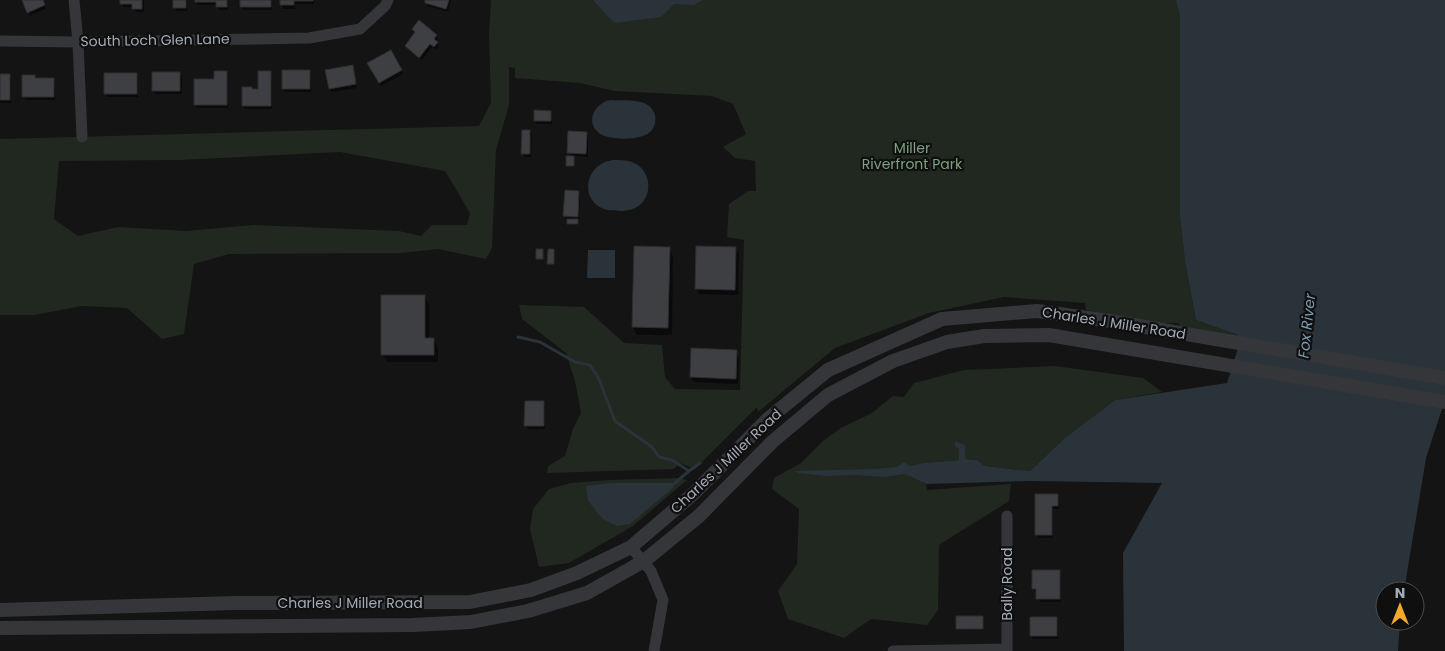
<svg xmlns="http://www.w3.org/2000/svg" width="1445" height="651" font-family="Poppins,sans-serif">
<style>
.green{fill:#202820;fill-rule:evenodd}
.water{fill:#2a3339}
.shadow{fill:#0007}
.lines{fill:none;stroke-linecap:round;stroke-linejoin:round}
.stream{stroke:#2a3339;stroke-width:3}
.building{fill:#3e3f42;stroke:#2e2e31}
.minor{stroke:#35363a;stroke-width:11}
.tertiary{stroke:#35363a;stroke-width:14}
.labels{text-anchor:middle;stroke-width:4.5;stroke-linejoin:round;paint-order:stroke}
.street-label{font-size:14px;fill:#a5abb6;stroke:#0f0f10}
.park-label{font-size:14px;fill:#7ca17c;stroke:#0f0f10}
.water-label{font-size:15px;font-style:italic;fill:#7c9bb1;stroke:#0f0f10}
</style>
<rect width="100%" height="100%" fill="#141415"/>
<!-- green -->
<path class="green" d="M491,0H1176L1180,17V216L1185,262L1196,320L1238,335V348L1191,339L1178,323H1156L1086,310L1085,303L1004,297L929,313L835,348L758,412L757,407L695,469L680,463L674,469L547,473L548,466L565,456L573,429L581,413L575,381L566,353L522,319L519,305L584,307L624,343L662,345L665,377L675,389L740,390L744,240L727,237L729,204L748,191H756L755,161L735,158L723,147L746,134L733,104L712,96L615,91L580,83L515,78V68L509,67V105L496,150L492,248L486,259L438,249L401,253L229,254L194,264L184,334L162,339L127,308L82,306L35,315H0V139L479,126L491,103L489,34ZM340,152L445,171L470,213L467,225H432L421,236L399,231L253,225L186,231L118,227L78,236L54,219L59,161L179,160Z
M1055,366L1143,378L1162,392L1115,400L1066,437L1030,471L985,466L977,460L964,459L959,449V460L924,463L927,490L1011,484L1009,501L939,545L938,610L927,625L871,619L844,638L788,619L778,591L797,564L799,509L772,489L774,478L801,463L824,440L841,428L872,413L893,396L904,397L914,383L964,370Z
M680,478L687,480L633,526L569,563L539,567L530,529L533,509L549,489L570,483L609,480Z"/>
<!-- water -->
<path class="water" d="M593,0H703L694,5L674,4L661,17L614,23Z
M1176,0H1445V400L1426,458L1404,591H1385V621H1400L1398,651H1124L1123,553L1162,483L1030,481L927,484L905,474L884,477L856,475L825,476L799,473L794,471L876,469L897,467L904,462L910,466L924,463L959,460V449L955,446V441L965,445V459L977,460L985,466L1030,471L1066,437L1115,400L1227,383L1238,348V335L1196,320L1185,262L1180,216V17Z
M611,100C626,101 650,97 655,115C656,120 655,126 652,130C645,141 609,141 599,133C584,121 596,102 611,100Z
M613,160C619,160 626,160 632,162C649,168 654,191 641,204C635,209 628,211 620,211C614,210 609,211 604,209C578,199 586,163 613,160Z
M588,250H615V278H587Z
M611,483H675L673,488L630,524L617,526L603,519L588,501L586,486Z"/>
<!-- shadow -->
<path class="shadow" d="M24,0H42L46,9L30,15Z
M115,0H144V12H136L134,7H123L121,0Z
M175,0H187V11H177L175,8Z
M196,0H228V10H219L217,5H198Z
M241,0H272V10H243L241,7Z
M281,0H314V4H295V9H283Z
M427,0H451L448,12L428,6L426,3Z
M413,30L436,36L438,39L436,42L439,46L437,50L432,47L422,60L406,46L415,33Z
M390,52L403,74L381,86L369,64Z
M352,66L357,88L332,92L330,89Z
M310,71L311,74V92H285L283,88Z
M270,72L272,75V109H245L243,105L252,90H259Z
M226,73L228,76V108H197L195,105L215,80Z
M136,74L138,78V97H107L105,93Z
M180,74L182,77V94H155L153,90Z
M0,76H9L11,79V103H0Z
M24,76H34L36,79H53L55,83V100H26L24,97Z
M550,112L552,115V124H537L535,120Z
M530,131L532,134L531,157H525L523,154Z
M586,133L588,137V157L572,156L574,167H568L572,157L569,152Z
M578,192L580,195L579,220H577L578,225H569L568,219L564,216Z
M635,247L669,248L673,256L672,335H637L633,327Z
M735,248L739,254L738,295L699,294L696,288Z
M424,296L429,304V339H433L438,347V362H387L382,354Z
M736,352L739,357L738,384L694,382L691,377Z
M543,402L545,406V429H528L526,426Z
M1057,496L1059,499V509H1053V538H1039L1037,534Z
M1059,572L1061,575V602H1040L1038,598V592H1035L1033,589Z
M983,618V630L957,629Z
M1056,618L1058,621V639H1033L1031,635Z"/>
<g class="lines">
<!-- stream -->
<path class="stream" d="M518,337L540,342L575,362L590,365L598,377L615,421L652,447L659,457L672,460L689,471L700,463
M675,483L689,471"/>
</g>
<!-- building -->
<path class="building" d="M22,0H43L45,5L27,13Z
M120,0H142V9H132V4H120Z
M173,0H186V8H173Z
M195,0H227V7H216V2H195Z
M240,0H271V7H240Z
M280,0H313V1H294V5H280Z
M425,0H449L446,9L425,3Z
M419,20L437,35L434,39L438,42L434,47L430,44L419,58L405,46L415,32L412,29Z
M391,50L402,70L379,83L367,63Z
M353,65L356,84L329,89L325,70Z
M282,70H310V89H282Z
M214,71H227V105H194V79H214Z
M258,71H271V106H242V87H252V89H258Z
M152,72H180V91H152Z
M104,73H137V94H104Z
M0,74H10V100H0Z
M22,75H35V78H54V97H22Z
M534,110L551,111V121H534Z
M522,130H530V154H521Z
M568,131L587,132L586,154L567,153Z
M566,156H574V166H566Z
M565,190L579,191L578,217L563,216Z
M567,219H578V224H567Z
M634,246L670,247L668,328L632,327Z
M696,246L736,247L735,290L695,289Z
M536,249H543V259H536Z
M548,249H554V264H547Z
M381,295H425V338H434V355H381Z
M691,348L737,350L736,379L690,377Z
M525,401H544V426H524Z
M1035,494H1058V506H1052V535H1035Z
M1032,570H1060V599H1036V589H1032Z
M956,616H983V629H956Z
M1030,617H1057V636H1030Z"/>
<g class="lines">
<!-- minor -->
<path class="minor" d="M74,0L78,42L82,137
M0,41L78,42L309,38L360,29L385,6L388,0
M631,547L651,571L663,600L654,651
M893,651L1007,649
M1007,651V516"/>
<!-- tertiary -->
<path class="tertiary" d="M0,610L235,603L470,602L531,590L577,573L631,547L693,494L768,419L828,370L942,319L1037,311L1110,321L1445,378
M0,628L413,625L471,622L528,611L587,593L644,561L699,516L772,442L828,395L893,361L947,342L984,336L1049,335L1445,402"/>
</g>
<g class="labels">
<!-- street labels -->
<g class="street-label">
<text transform="translate(155 40) rotate(-1)" y="5">South Loch Glen Lane</text>
<text transform="translate(1114 323) rotate(9)" y="5">Charles J Miller Road</text>
<text transform="translate(726 461) rotate(-43)" y="5">Charles J Miller Road</text>
<text transform="translate(1007 584) rotate(-90)" y="5">Bally Road</text>
<text x="350" y="608">Charles J Miller Road</text>
</g>
<!-- park labels -->
<g class="park-label">
<text x="912" y="153">Miller<tspan x="912" dy="16">Riverfront Park</tspan></text>
</g>
<!-- water labels -->
<g class="water-label">
<text transform="translate(1307 326) rotate(-84)" y="5">Fox River</text>
</g>
</g>
<!-- north arrow -->
<g transform="translate(1400 606)"><circle r="24" fill="#0f0f10" stroke="#4b4d52"/>
<path d="M0-4L9 19L0 12L-9 19Z" fill="#f2a72f"/>
<text y="-8" font-size="14" font-weight="bold" text-anchor="middle" fill="#a5abb6">N</text>
</g>
</svg>
